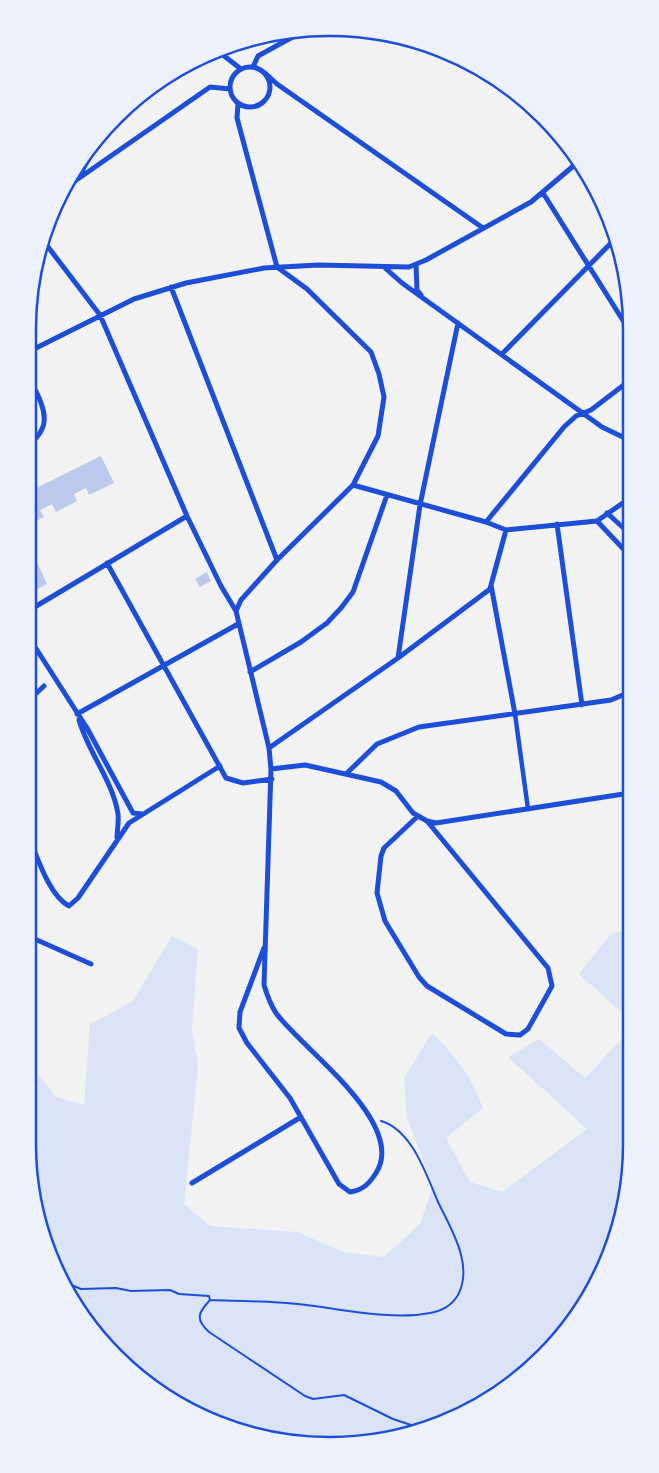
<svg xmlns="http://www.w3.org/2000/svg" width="659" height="1473" font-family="Quicksand,sans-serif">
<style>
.green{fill:#dbe4f7}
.building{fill:#bdc9ec}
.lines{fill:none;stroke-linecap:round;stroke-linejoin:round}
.path{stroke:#1d4ed8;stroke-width:2}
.pedestrian{stroke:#1d4ed8;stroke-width:4.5}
.minor{stroke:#1d4ed8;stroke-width:5}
.rim{fill:none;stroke:#1d4ed8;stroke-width:2.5}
</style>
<rect width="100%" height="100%" fill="#f2f2f2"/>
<!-- green -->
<path class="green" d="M631,927V1021L579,974L610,935Z
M172,936L198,949L192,1029L198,1066L184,1204L210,1226L297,1232L344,1252L384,1257L420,1224L433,1186L407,1118L404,1078L432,1033C457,1057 470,1075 483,1108L446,1138L470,1182L502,1192L587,1129L508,1057L539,1039L585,1078L631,1029V1143L615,1241L557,1342L480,1405L369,1443L271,1440L179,1405L102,1342L44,1241L28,1143V1061L56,1097L84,1105L90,1024L132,1002Z"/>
<!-- building -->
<path class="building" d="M101,456L114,483L89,495L86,488L74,494L77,501L56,512L52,504L40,510L44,517L28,525V492Z
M28,543L47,584L28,594Z
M207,572L211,581L200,587L195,579Z"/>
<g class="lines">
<!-- path -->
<path class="path" d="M381,1121C412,1130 426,1174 438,1202C451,1229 474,1265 458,1295C452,1305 442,1311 430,1313C390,1321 338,1308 298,1304C269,1301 239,1301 210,1300C198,1313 195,1319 209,1332L305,1396L313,1399L344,1395L393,1419L417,1427
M69,1284L81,1289L116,1288L131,1291L170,1290L179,1294L209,1296L210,1300"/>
<!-- pedestrian -->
<path class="pedestrian" d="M515,714L528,809"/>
<!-- minor -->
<path class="minor" d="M219,52L241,69
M253,67L258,56L309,28
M230 87a20 20 0 1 1 40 0a20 20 0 1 1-40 0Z
M265,73L277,84L483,228
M79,176L106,128
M72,183L210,87L230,89
M543,193L629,330
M42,239L100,315L187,516L221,586L236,611L269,748L271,769L264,985C267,995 270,1004 276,1013C300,1047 408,1123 376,1173C369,1184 363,1190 350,1192L339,1184L290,1098L247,1043L239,1028L240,1012L264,948
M416,264L417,290L421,295
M384,267L402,283L602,427L629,440
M171,287L277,560
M28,352L134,299L186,283L264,268L318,265L409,267L426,260L531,202L578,162
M502,354L614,240
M28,448C32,442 39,436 42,429C50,414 35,389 28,376
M353,485L486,522L506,530L597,521L630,498
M607,513L630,534
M597,521L630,556
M486,522L564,427L576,416L591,410L629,381
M557,524L582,705
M506,530L491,585L515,714
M107,563L226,778L243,783L272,779
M28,611L187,516
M236,611L241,600L277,560L353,485L378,436L384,397L379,374L371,352L307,289L277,267L237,118L238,103
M28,636L87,728L133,813L142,814
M398,658L420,505L458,323
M250,672L301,642L327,623L341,608L353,592L387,495
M28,701L44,686
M77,714L238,624
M79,720C88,752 113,781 118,814C119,822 117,830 117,838
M269,748L398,658L490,589L491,585
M271,769L305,765L381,782L396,791L413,813L427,821L548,968L552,986L528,1029L520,1035L506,1034L427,986L419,977L385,921L377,893L381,856L384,848L418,816
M346,774L377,744L419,727L611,700L630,692
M427,821L436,823L630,793
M28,835C37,856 49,896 69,906L78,898L129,823L220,766
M28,936L91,964
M192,1183L301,1117"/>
</g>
<!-- crop -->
<path d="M0 0H659V1473H0ZM329 36H330A293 293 0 0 1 623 329V1144A293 293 0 0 1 330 1437H329A293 293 0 0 1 36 1144V329A293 293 0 0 1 329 36Z" fill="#edf1fc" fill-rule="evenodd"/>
<path class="rim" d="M329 36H330A293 293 0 0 1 623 329V1144A293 293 0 0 1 330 1437H329A293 293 0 0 1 36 1144V329A293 293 0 0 1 329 36Z"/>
</svg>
